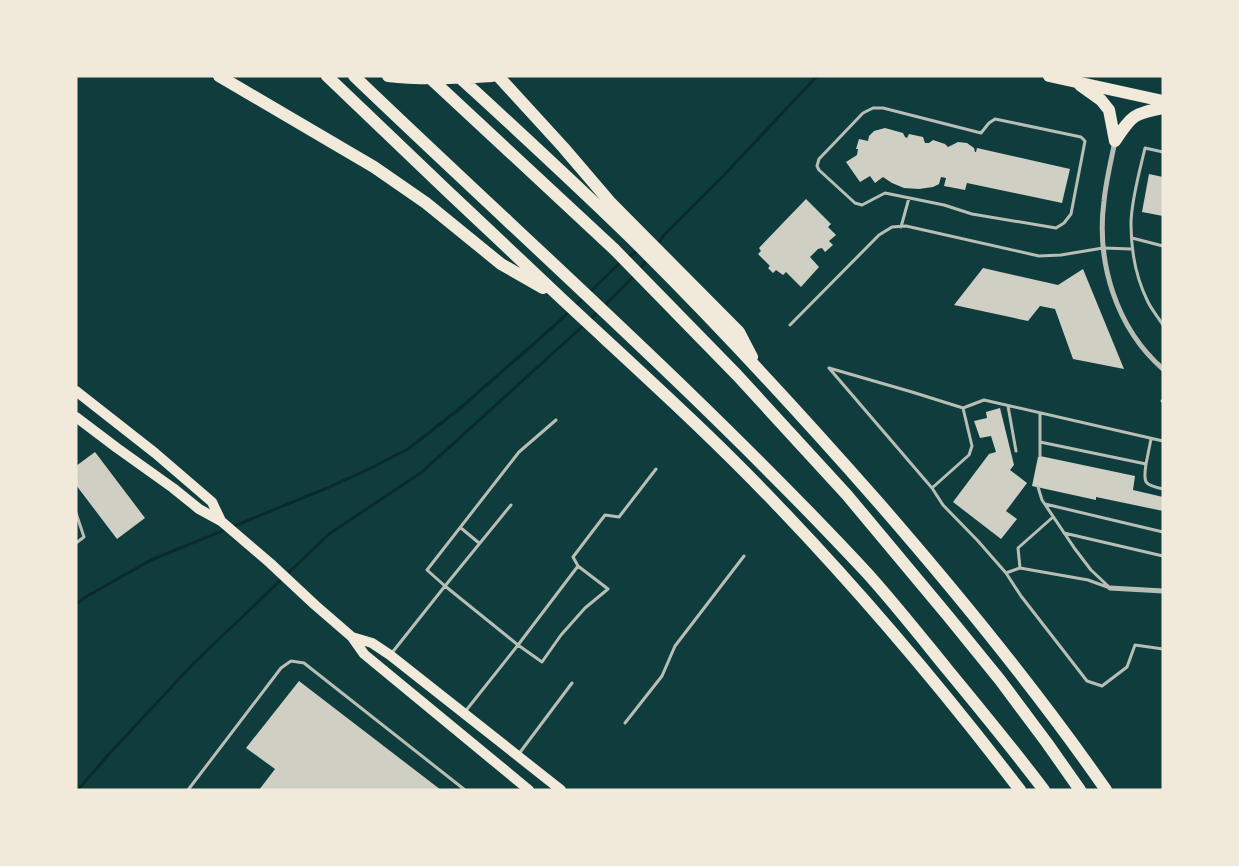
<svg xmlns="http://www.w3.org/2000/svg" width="1239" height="866" font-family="Rubik,sans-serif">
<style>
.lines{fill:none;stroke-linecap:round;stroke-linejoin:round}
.stream{stroke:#0a2a2b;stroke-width:3}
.building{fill:#cfcfc3}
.service{stroke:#b8beb3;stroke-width:3}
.minor{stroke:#b8beb3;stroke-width:5}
.secondary{stroke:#f1e9da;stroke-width:10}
.motorway{stroke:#f1e9da;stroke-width:12}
</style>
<rect width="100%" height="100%" fill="#0f3d3e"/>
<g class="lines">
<!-- stream -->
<path class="stream" d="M657,245L664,235L725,174L817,76
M627,258L639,250
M640,269L648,258
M589,293L622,261
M574,307L584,297
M603,307L634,276
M589,320L599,311
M76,604L89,595L151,560L327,488L369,469L408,449L458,410L554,326L570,311
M78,790L109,754L193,664L329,534L422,472L584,325"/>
</g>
<!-- building -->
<path class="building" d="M885,128L903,133L905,137L907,138L909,134L923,137L925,143H929L933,140L945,144L948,147L958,142L967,143L974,148L975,152H976L977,148L1070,169L1062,203L967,183L965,190L944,186L946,178L941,177L939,184L933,187L919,189L904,188L892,183L883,177L875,183L870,176L860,182L846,162L857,155L858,149H856L859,139L868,141L869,136L874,131Z
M1149,174L1163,177V216L1142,212Z
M806,199L831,224L828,227L836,235L829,241L833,245L825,252L822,248L818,249L810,257L819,267L801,287L786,272L783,275L776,270L773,273L768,268L770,266L758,254L761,251L759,248Z
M983,268L1058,285L1083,269L1124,369L1073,359L1055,309L1040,306L1028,321L954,305Z
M1000,408L1014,465L1010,470L1027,483L1006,511L1017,519L1001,539L953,502L989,454L996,452L991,436L980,438L974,421L987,418L986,412Z
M95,452L145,518L117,539L76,485V466Z
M1040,456L1135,476L1133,490L1163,497V511L1096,497V500L1032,486L1038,457Z
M299,681L441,790H259L275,769L246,748Z"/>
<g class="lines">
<!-- service -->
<path class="service" d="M873,108H883L981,133L989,123L995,119L1081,137L1085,141L1071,214L1064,223L1056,228L972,214L944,205L885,193L862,205L855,203L819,170L817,166L819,159L863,113Z
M1163,152L1145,148C1140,170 1131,201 1131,224C1131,250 1136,278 1148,302C1152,310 1158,317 1163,325
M901,227L909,198
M1132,238L1163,246
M790,325L879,235L892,227L906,226L1039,256L1061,255L1103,248L1132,249
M829,368L932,488L943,505L978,541L1006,573
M829,368L912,392L963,408
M1162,401L1163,400
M1008,406L1016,451
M1040,413V456
M1040,442L1146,464L1151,439
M1146,464C1143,483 1144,485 1163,489
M1038,487L1042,500L1075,549L1091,570L1108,586
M932,488L969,455L972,446L963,408L984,400L1163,441
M1045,504L1163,532
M511,505L445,586L427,570L519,452L556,420
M76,513L84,537L76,543
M461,528L479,543
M1064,533L1163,556
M578,566L518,645L542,662L561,635L585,608L608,589L578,566L573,557L605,515L619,517L656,469
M1020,568L1018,548L1053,517
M1110,588L1088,580L1020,568L1006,573L1021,596L1087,681L1102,686L1127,667L1135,645L1163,649
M391,654L445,586L518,645L464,713
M625,723L662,676L675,646L744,556
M518,755L572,683
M188,790L281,668L291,661L304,663L465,790"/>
<!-- minor -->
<path class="minor" d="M1115,141C1111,161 1106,181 1104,201C1096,262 1116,328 1163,369
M1110,588L1163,591"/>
<!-- secondary -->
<path class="secondary" d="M76,391L155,453L212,502L221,521
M76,417L117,448L173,488L199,509L221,521L270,563L315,605L352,637L364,654L529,790
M352,637L372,643L390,655L561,790"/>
<!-- motorway -->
<path class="motorway" d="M219,76L374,167L426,203L501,264L543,288
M327,76C405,151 484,226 563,300C636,368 711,435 780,508C865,597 945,692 1020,790
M354,76C526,241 705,399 867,573C895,604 921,637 947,669C980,709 1013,749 1044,790
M388,76C422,80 457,78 492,76
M428,76L614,249L737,375L847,495L948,616L1000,680L1047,743L1080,790
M458,76L479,95C530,142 581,189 630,237C716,322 798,411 878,502C958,594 1036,689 1106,790
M498,76L563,147L610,202L739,332L752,357
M1049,76L1163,101
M1080,85L1101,100L1109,110L1115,141
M1115,141C1132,115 1133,114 1163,108"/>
</g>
<!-- border -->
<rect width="1239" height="866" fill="none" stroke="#f1e9da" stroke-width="155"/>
</svg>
